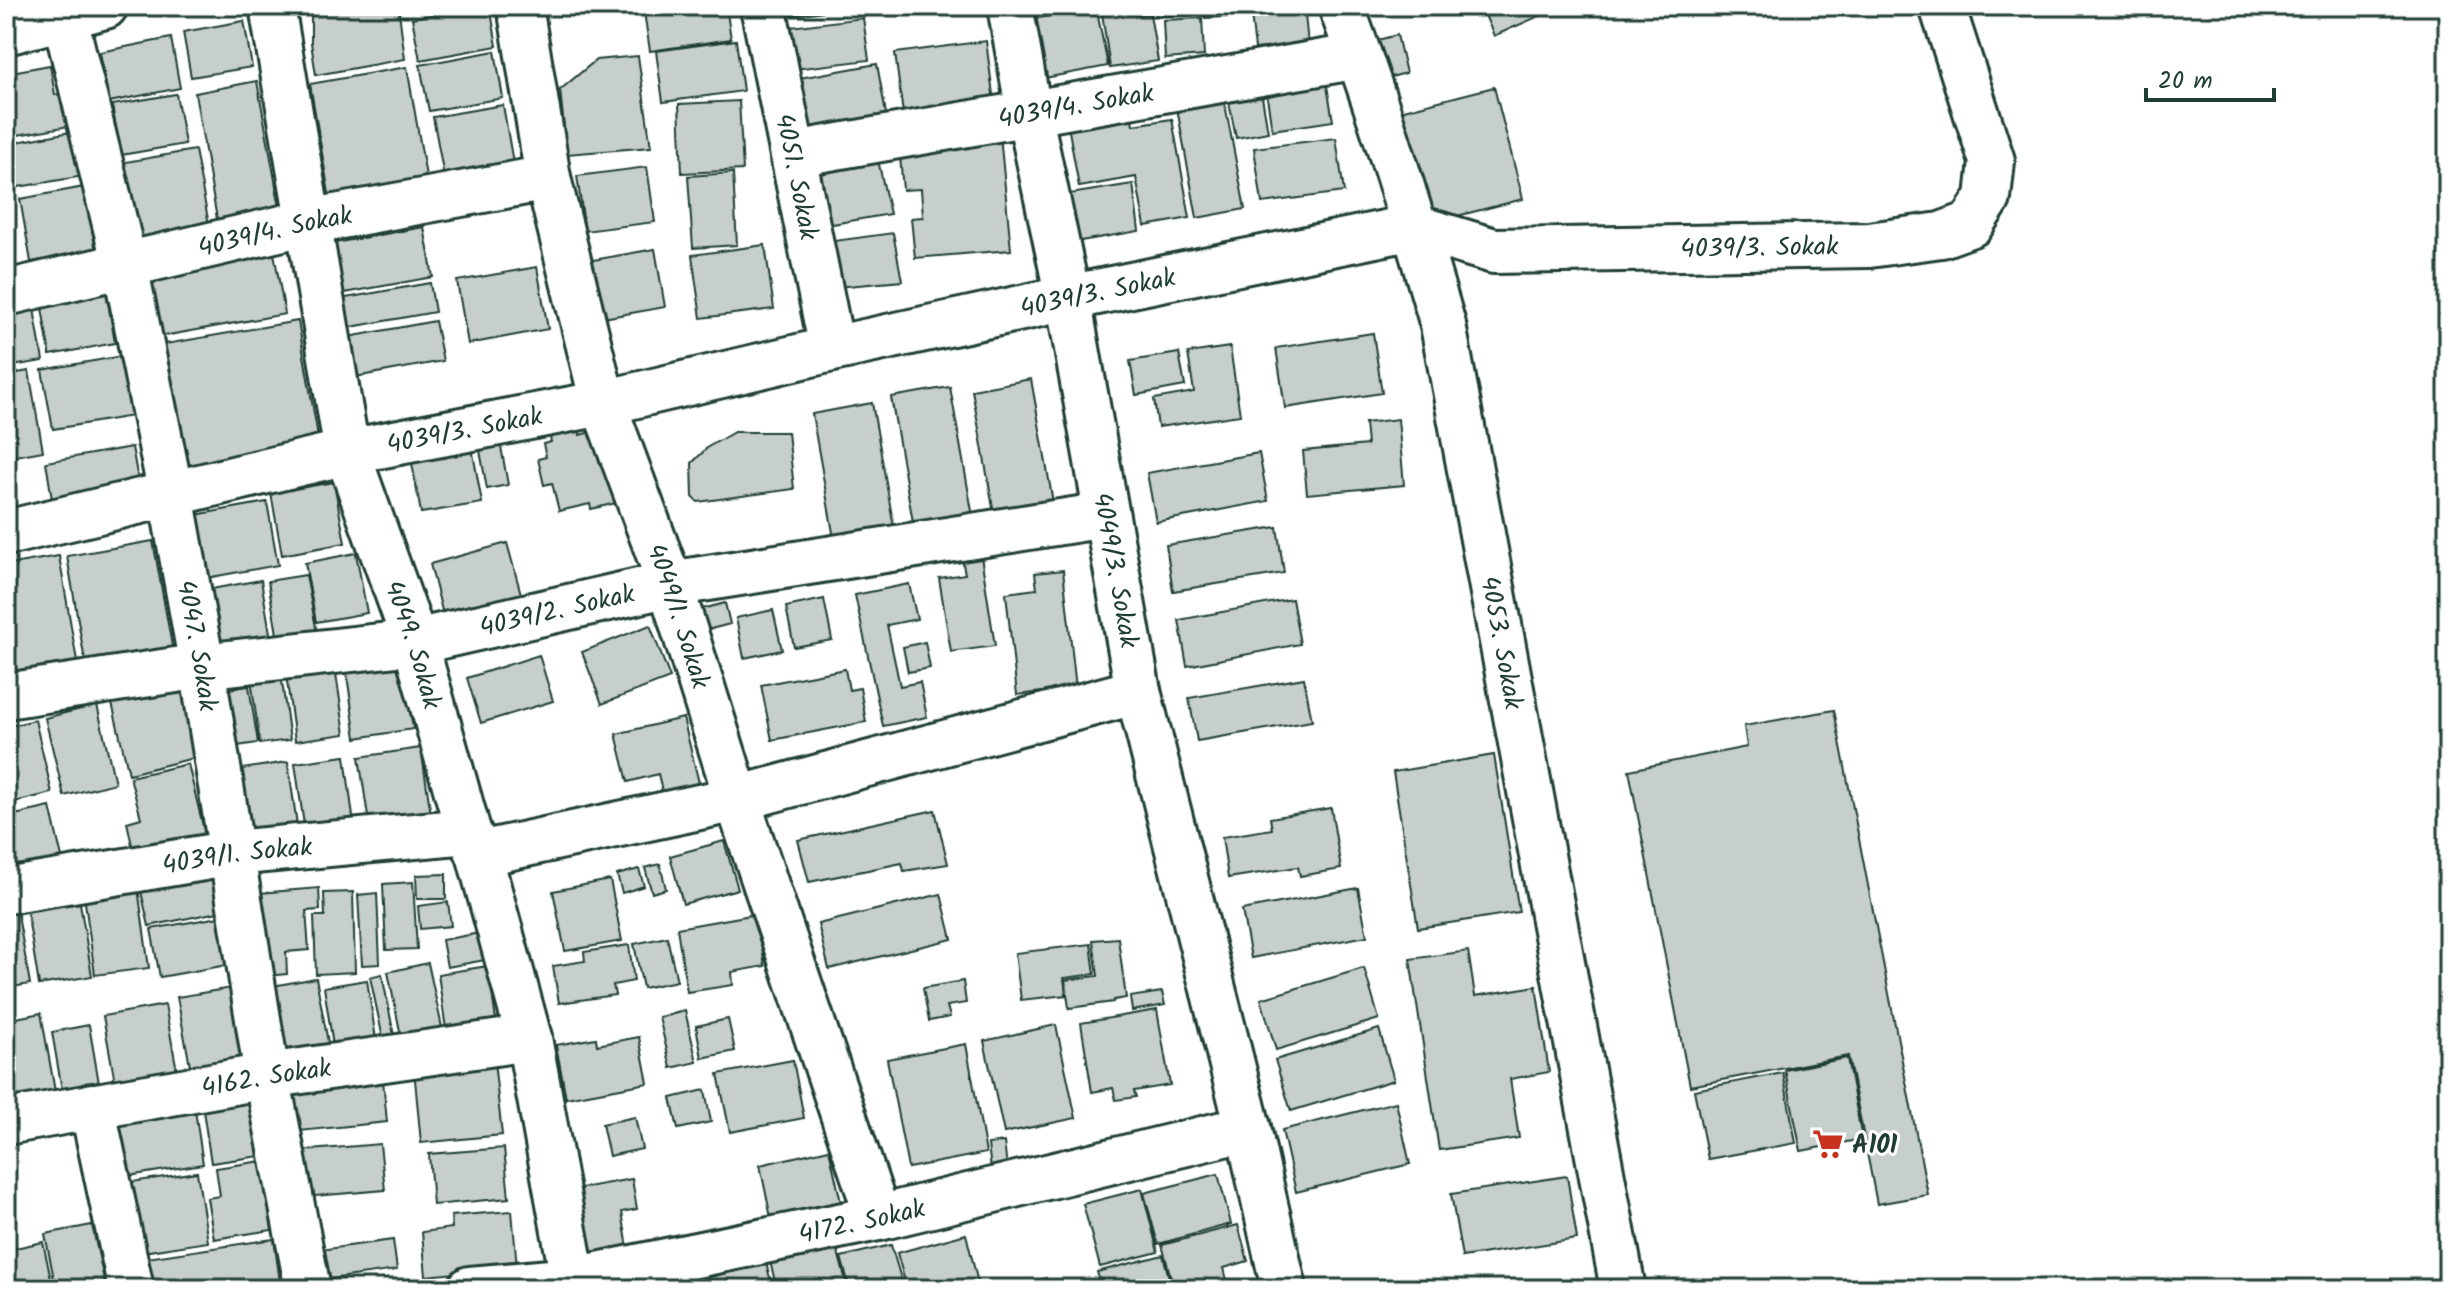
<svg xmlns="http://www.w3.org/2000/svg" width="2454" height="1295" font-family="Kalam,sans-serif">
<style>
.building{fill:#c7cfcc;stroke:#1f3d34;stroke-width:2}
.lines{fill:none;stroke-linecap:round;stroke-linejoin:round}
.street-casing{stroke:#1f3d34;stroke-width:50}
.secondary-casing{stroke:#1f3d34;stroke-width:50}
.street{stroke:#fff;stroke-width:44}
.secondary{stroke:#fff;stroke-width:44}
.labels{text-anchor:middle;stroke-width:6;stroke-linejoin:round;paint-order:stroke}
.street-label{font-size:26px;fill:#1f3d34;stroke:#fff}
.poi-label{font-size:26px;font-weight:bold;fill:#1f3d34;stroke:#fff;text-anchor:start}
</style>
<rect width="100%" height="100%" fill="#fff"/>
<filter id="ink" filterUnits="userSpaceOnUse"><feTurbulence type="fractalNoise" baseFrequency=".0125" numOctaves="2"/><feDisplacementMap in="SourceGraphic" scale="16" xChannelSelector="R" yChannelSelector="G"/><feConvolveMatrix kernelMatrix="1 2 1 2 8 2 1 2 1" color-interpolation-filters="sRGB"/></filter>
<g filter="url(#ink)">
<!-- building -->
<path class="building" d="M314,6H406V10L399,12L405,59L316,75L311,43V13Z
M483,6H490L497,46L420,60L412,18Z
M681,6H726L731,39L650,51L644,12Z
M786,6H861L787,16Z
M1101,6H1136L1137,15L1150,14L1158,61L1110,68Z
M1156,6H1194L1195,14L1156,16Z
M1205,6H1244L1245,16L1205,18Z
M1250,6H1304L1308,44L1255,49Z
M1481,6H1562L1494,36Z
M1096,7L1108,66L1029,81L1018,22Z
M863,18L869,60L795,69L790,27Z
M1202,18L1204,56L1165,59L1163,20Z
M244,21L252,67L191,77L183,32Z
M1397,35L1406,73L1380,80L1370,42Z
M171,38L180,88L109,102L100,52Z
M736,40L743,91L663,102L656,51Z
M986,41L994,102L903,114L895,53Z
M495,51L503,98L429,111L420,65Z
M638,56L651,147L567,154L560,90L596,60Z
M877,64L888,125L804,139L794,79Z
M50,65L55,95L70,92L75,125L6,137V73Z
M407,67L428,188L331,205L310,84Z
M1325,74L1333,121L1272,130L1265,84Z
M257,81L280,208L217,219L195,93Z
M1260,85L1268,132L1236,138L1227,92Z
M1494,87L1523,199L1426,224L1396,112Z
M176,94L185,144L121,155L112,105Z
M1224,99L1245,209L1197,218L1177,108Z
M739,101L743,170L682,173L679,104Z
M503,105L514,169L445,182L433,117Z
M1131,114L1133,125L1172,119L1190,218L1145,226L1136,177L1079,187L1068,125Z
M76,131L84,176L12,188L6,144Z
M1000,135L1011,250L915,258L911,218L923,217L921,189L903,190L899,145Z
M1336,138L1344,192L1262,203L1254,148Z
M195,150L210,230L134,244L120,163Z
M878,160L890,214L821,226L812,172Z
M647,167L655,222L585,231L577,176Z
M733,173L737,245L693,248L688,176Z
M1133,184L1139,231L1063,244L1057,196Z
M84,187L96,251L31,262L20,199Z
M6,214L17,275L6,277Z
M424,227L433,277L339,294L329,244Z
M893,233L902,281L836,287L827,242Z
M765,245L774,309L701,318L692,255Z
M655,249L665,307L592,320L582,262Z
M274,253L285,314L152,338L142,276Z
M537,267L548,329L468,344L457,281Z
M430,283L435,312L345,328L340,299Z
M106,291L115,343L50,355L41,302Z
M34,309L43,361L6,367V314Z
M298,321L320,448L177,473L154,346Z
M435,321L443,361L355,377L348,337Z
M1373,333L1382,393L1285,408L1276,348Z
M1230,347L1240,415L1158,427L1154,399L1194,392L1188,353Z
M1179,353L1185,386L1136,395L1130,361Z
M128,355L139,415L53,429L42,370Z
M29,371L43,451L15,456L6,407V375Z
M1031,379L1054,508L995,519L972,390Z
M950,387L973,517L914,528L891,397Z
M872,403L895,533L835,544L812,414Z
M1398,419L1404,485L1307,494L1303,451L1367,445L1365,423Z
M579,426L580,435L603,429L620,502L591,509L590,504L559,511L552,483L544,485L538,459L546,457L543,444L551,442L549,433Z
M734,432H788L794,489L698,502L693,497L692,463L708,447Z
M500,441L508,485L487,489L479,445Z
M471,442L482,503L421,513L410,452Z
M132,447L141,496L54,512L46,462Z
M1259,453L1268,501L1156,522L1147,473Z
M334,482L345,543L282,555L271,493Z
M267,502L278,565L195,580L184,517Z
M1277,527L1284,573L1173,591L1166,545Z
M153,541L174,657L87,673L67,556Z
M507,543L524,605L446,626L430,564Z
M356,553L367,613L316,622L305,563Z
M59,556L79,673L18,683L6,614V565Z
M981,556L995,646L951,652L939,578L965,574L962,559Z
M1063,570L1076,688L1017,695L1006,593L1037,589L1035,573Z
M306,575L317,633L278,640L268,581Z
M261,580L271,639L206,650L195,592Z
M909,584L917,619L887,625L900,686L920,682L927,717L883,726L855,595Z
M824,599L832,640L794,647L786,607Z
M1292,599L1300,644L1187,666L1179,620Z
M725,603L730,624L707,630L702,609Z
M773,610L782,650L744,658L736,618Z
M650,625L670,678L602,704L582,652Z
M925,642L930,668L908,672L903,647Z
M402,653L413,729L356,738L345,661Z
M539,655L553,701L481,723L467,678Z
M335,667L345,734L295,741L286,674Z
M845,669L849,690L860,688L866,722L772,740L761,685Z
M281,674L290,740L260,744L251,679Z
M1304,678L1312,721L1197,741L1189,698Z
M184,681L202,756L129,774L111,699Z
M249,686L258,743L230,747L222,690Z
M97,705L115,783L64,796L45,718Z
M1834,710L1928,1195L1877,1204L1848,1056L1690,1086L1629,770L1747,747L1744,726Z
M683,718L700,787L663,795L658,774L628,782L616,734Z
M35,720L52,793L6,804V727Z
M421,748L431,815L369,823L359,757Z
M1494,755L1519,912L1418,928L1393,772Z
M345,756L354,825L305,832L295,763Z
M288,762L298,832L239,840L229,771Z
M188,764L208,847L136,864L127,822L141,818L130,777Z
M50,807L64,866L6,880V817Z
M1331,808L1341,869L1300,876L1298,867L1228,878L1222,837L1272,829L1270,818Z
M935,810L948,864L904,871L902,863L809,882L798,840Z
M724,841L738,889L683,904L670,856Z
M660,864L666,889L652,893L645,868Z
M639,869L644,886L622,893L617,875Z
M215,872L223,911L149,926L140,887Z
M446,874V899H417L416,875Z
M610,880L622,941L565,951L553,891Z
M413,882L417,949L386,950L383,884Z
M138,888L149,968L95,975L84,895Z
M319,888L320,910L306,911L309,950L286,952L287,974L266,976L259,893Z
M1358,888L1367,936L1251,958L1242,910Z
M353,892L355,972L316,974L314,916H325L324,893Z
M377,893L380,964L362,965L358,895Z
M941,894L952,939L829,969L818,924Z
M448,902L451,926L420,929L418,906Z
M80,903L92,976L39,985L27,911Z
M16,904L30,984L6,988V906Z
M757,914L765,966L732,972L733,985L687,992L677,928Z
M231,915L239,963L160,977L151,929Z
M480,933L485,960L447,967L442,940Z
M667,937L677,981L643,988L634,944Z
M1118,938L1126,998L1114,1000L1113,1002L1069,1008L1065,980L1098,976L1093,940Z
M1091,944L1095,974L1064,978L1066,995L1021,1000L1015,953Z
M629,945L634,981L613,985L615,995L559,1003L553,966L585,961L584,952Z
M1468,951L1475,996L1536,986L1549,1072L1510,1079L1519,1138L1439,1150L1410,959Z
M428,963L443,1032L402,1041L388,972Z
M488,966L496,1020L446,1029L438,974Z
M1364,968L1379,1019L1276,1050L1261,999Z
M382,974L395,1041L384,1043L370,977Z
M316,978L330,1053L276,1063L262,988Z
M367,980L377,1046L334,1052L324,987Z
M963,981L966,1003L947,1006L950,1017L929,1021L923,988Z
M238,987L251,1060L191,1071L177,997Z
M1162,992L1165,1005L1132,1011L1130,997Z
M165,1005L177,1071L115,1082L103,1016Z
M1157,1010L1170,1085L1134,1091L1136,1097L1116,1100L1113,1088L1092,1092L1081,1023Z
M685,1011L697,1062L671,1068L659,1017Z
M41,1013L56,1097L6,1106V1020Z
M728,1019L735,1051L702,1058L696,1026Z
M89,1025L100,1089L63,1096L52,1032Z
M1056,1025L1076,1118L1004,1133L984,1041Z
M1379,1029L1394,1080L1291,1111L1275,1060Z
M639,1037L648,1083L566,1098L556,1045L596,1038L597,1045Z
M966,1044L986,1153L908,1168L887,1059Z
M1847,1058L1862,1139L1801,1151L1785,1070Z
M793,1060L804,1118L730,1132L718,1074Z
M494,1061L502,1135L421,1143L414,1069Z
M1783,1073L1796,1143L1708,1159L1694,1090Z
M383,1080L387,1122L290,1132L286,1090Z
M263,1088L273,1154L211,1163L201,1097Z
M705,1090L711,1122L678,1129L671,1098Z
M193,1096L203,1164L128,1176L118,1107Z
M1396,1102L1410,1164L1296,1192L1282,1130Z
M635,1117L642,1149L609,1156L602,1124Z
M1004,1142L1008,1176L992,1178L988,1144Z
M380,1144L385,1190L303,1197L299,1151Z
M504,1148L509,1198L433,1205L429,1154Z
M829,1149L841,1202L771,1218L760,1165Z
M262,1161L272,1230L214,1239L207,1198L220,1196L216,1168Z
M197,1172L208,1242L142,1252L132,1182Z
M1218,1174L1231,1224L1158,1244L1144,1193Z
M1567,1176L1577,1239L1462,1257L1451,1194Z
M632,1179L637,1209L622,1212L628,1248L583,1256L570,1190Z
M1142,1189L1158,1252L1100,1267L1083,1204Z
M512,1211L517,1267L426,1276L422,1232L452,1228L451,1216Z
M92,1225L106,1289H56L45,1234Z
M1238,1225L1248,1261L1224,1268L1229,1289H1174L1162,1245Z
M966,1234L978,1283L956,1289H907L897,1253Z
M834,1237L848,1289H777L768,1254Z
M274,1239L281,1289H144L140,1259Z
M393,1240L397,1270L316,1281L312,1251Z
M43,1242L53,1289H6V1250Z
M891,1245L904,1289H850L841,1257Z
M1163,1255L1172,1289H1102L1097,1272Z
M766,1263L773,1289H702L699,1280Z
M1046,1278L1049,1289H1006Z"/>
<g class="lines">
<defs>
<g id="street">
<path id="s1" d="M62,6L125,265L171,495L202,666L267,1076L308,1289"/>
<path id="s2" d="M272,6L347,452L415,642L468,831L479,854L529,1038L573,1280L572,1289"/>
<path id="s3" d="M520,6L548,178L603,403L670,584L737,799L878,1218"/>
<path id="s4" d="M763,6L832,349"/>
<path id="s5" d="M1010,6L1029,112L1068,298L1138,691L1248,1128L1284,1289"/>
<path id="s6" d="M794,154L1359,56"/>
<path id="s7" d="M6,293L308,222L548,178"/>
<path id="s8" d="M6,533L347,452L603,403L832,349L1068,298L1414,227L1494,251L1869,245L1941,235L1971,224L1988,198L1992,161L1942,6"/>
<path id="s9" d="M6,696L202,666L415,642L670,584L1105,515"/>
<path d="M479,854L737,799L1138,691"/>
<path id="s10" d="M6,891L233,853L468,831"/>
<path d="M92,1106L131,1289"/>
<path id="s11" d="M6,1122L267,1076L529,1038"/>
<path id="s12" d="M470,1289L573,1280L878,1218L1248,1128"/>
</g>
<g id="secondary">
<path id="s13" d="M1341,6C1380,111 1412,218 1443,325L1623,1289"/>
<path d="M6,32L105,6"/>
</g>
</defs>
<!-- street casing -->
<use href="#street" class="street-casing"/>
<!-- secondary casing -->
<use href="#secondary" class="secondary-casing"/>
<!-- street -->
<use href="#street" class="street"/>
<!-- secondary -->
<use href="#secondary" class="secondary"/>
</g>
</g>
<!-- icons -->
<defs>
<symbol id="supermarket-bare" viewBox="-9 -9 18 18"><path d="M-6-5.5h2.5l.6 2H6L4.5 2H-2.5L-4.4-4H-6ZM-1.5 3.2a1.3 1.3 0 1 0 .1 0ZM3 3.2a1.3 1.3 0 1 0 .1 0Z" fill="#c8321e" stroke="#fff" stroke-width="2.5" paint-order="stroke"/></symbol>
</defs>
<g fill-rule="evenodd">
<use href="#supermarket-bare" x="1806" y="1122" width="44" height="44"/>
</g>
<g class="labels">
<!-- street labels -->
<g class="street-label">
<text dy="9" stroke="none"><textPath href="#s6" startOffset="286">4039/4. Sokak</textPath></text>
<text dy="9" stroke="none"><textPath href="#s4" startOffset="174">4051. Sokak</textPath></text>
<text dy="9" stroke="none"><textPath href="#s7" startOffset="276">4039/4. Sokak</textPath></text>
<text dy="9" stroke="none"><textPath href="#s8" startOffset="1790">4039/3. Sokak</textPath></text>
<text dy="9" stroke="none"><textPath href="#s8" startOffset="1118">4039/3. Sokak</textPath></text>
<text dy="9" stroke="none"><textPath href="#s8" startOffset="470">4039/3. Sokak</textPath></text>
<text dy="9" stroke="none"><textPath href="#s5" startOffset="574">4049/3. Sokak</textPath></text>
<text dy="9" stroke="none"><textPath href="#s9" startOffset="558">4039/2. Sokak</textPath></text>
<text dy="9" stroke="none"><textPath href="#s3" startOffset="632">4049/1. Sokak</textPath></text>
<text dy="9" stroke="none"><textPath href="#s13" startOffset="658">4053. Sokak</textPath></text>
<text dy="9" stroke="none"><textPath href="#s1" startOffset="654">4047. Sokak</textPath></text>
<text dy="9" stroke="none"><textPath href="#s2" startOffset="656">4049. Sokak</textPath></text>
<text dy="9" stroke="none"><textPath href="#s10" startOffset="234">4039/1. Sokak</textPath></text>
<text dy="9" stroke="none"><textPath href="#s11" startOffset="264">4162. Sokak</textPath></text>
<text dy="9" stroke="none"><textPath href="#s12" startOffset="398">4172. Sokak</textPath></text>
</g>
<!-- poi labels -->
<g class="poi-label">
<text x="1852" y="1153">A101</text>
</g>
</g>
<!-- margin -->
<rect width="2454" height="1295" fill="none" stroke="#fff" stroke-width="32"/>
<rect x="16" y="16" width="2422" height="1263" fill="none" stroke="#1f3d34" stroke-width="3" filter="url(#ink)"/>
<!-- scale -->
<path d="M2146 88v12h128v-12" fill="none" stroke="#1f3d34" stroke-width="4"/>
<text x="2158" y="88" font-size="24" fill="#1f3d34" stroke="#ffffff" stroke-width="6" paint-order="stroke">20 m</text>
</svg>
